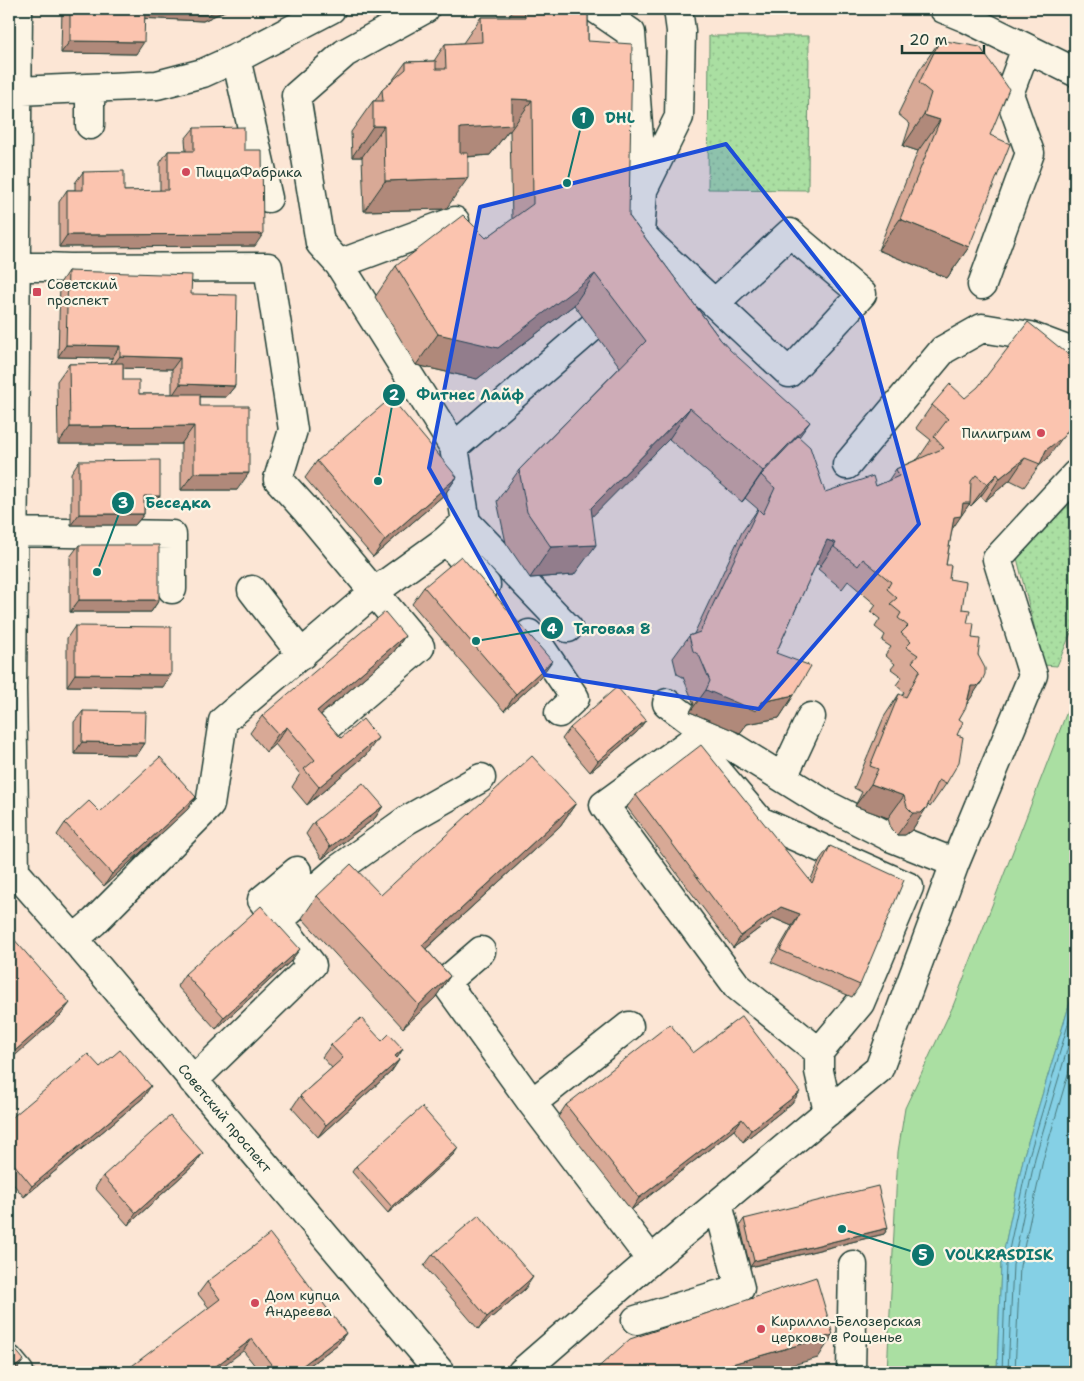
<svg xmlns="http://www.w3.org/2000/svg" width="1084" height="1381" font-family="'Shantell Sans',sans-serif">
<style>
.green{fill:#aadfa2;stroke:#648e6b}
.park{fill:url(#park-dots);stroke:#648e6b}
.water{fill:#85d0e5;stroke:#5c959e}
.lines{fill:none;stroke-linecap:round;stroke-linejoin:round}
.shore{stroke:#48787b;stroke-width:1}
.minor-casing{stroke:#1f3d34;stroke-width:31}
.minor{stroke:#fcf5e5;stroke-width:28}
.wall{fill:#d8a996;stroke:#1f3d34;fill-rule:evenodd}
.shaded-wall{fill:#b0897a;stroke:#1f3d34}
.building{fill:#fbc4af;stroke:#1f3d34}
.marked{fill:#1d4ed8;fill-opacity:0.2;stroke:#1d4ed8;stroke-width:4;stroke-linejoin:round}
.poi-dot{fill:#d1495b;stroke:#fcf5e5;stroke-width:2}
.labels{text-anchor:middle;stroke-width:4.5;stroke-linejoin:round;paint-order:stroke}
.poi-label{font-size:14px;fill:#1f3d34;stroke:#fcf5e5;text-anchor:start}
.street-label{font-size:14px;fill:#1f3d34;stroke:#fcf5e5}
.leader{fill:none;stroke:#0f766e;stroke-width:2}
.callout-dot{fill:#0f766e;stroke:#fcf5e5;stroke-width:2}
.mark-label{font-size:15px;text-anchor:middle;font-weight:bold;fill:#fff}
.callout-label{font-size:15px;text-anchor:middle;font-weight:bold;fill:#0f766e;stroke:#fcf5e5;stroke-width:4.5;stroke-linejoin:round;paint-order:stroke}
</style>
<defs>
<pattern id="park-dots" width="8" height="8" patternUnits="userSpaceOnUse" patternTransform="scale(1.25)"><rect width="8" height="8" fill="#aadfa2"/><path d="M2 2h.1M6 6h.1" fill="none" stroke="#92c08c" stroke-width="1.8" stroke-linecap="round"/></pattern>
</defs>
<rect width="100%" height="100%" fill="#fce6d5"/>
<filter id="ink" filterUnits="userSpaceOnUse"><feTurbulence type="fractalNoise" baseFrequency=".02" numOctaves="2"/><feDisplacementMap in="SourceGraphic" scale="10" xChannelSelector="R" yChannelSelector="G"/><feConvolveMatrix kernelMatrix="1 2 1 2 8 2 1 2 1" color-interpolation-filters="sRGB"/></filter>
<g filter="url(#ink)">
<!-- green -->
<path class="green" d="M1075,691V986L1024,1155L1001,1264L997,1372H887L898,1152L905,1108L953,1006Z"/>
<!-- park -->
<path class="park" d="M709,36H809L808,190L708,189Z
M1075,498V623L1057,666L1044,665L1017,558Z"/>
<!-- water -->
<path class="water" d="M1075,986V1372H997L1001,1264L1024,1155Z"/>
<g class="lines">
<!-- shore -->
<path class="shore" d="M1002,1372L1006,1264L1029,1156L1075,1001
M1008,1372L1013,1265L1035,1158L1075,1023
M1015,1372L1020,1266L1043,1160L1075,1050"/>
<defs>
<path id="minor" d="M425,9L345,53L296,96L320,243L339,264L455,221
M596,9L631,33L643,191L640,233L654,247L789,373L862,294L790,233L715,303
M944,9L966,18L1075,72
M236,58L268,198
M90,88V125
M17,91L157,85L203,73L245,54L331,9
M643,190L679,117L681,31L678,9
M339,264L454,447L620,303
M15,266L70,268L268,267L293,430L278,479L306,510L374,592L223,721L210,805L94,922L74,939
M982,285L1030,153L1009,94L1026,48
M454,447L466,522L568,628
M847,465L943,350L982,328L1030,336L1075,353
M466,522L446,540L486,585
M13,532L172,535V589
M252,590L302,655
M529,634L541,648L575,698L559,713
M331,723L420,647L374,592L446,540
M783,777L811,717
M955,863L1033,675L997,559L1075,475
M9,865L74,939L440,1372
M15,873L12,689L18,9
M278,921L337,870L407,820L481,778
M481,951L445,982L532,1103L651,1260L522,1372
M819,1052L737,986L604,805L692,741L760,821L909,887L860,1003L819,1052V1071L828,1112
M193,1081L312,965L262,900L297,871
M532,1103L629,1026
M651,1260L879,1069L955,863L890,837L825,804L691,721L667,703
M636,1320L740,1288L718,1204
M9,1360L19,1372
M851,1372L853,1265"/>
</defs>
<!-- minor casing -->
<use href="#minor" class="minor-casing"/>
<!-- minor -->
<use href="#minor" class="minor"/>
</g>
<!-- wall -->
<path class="wall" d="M62,9H229L203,21L145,18L136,54L61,53Z
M514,9H588V41L629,216L720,339L799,437L825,492L876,486L888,481L896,469L918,459L931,440L916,428L932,405L965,398L1047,459L1039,466L1024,487L1010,480L985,501L981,496L971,506L969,504L952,529L946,565L949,579L967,623L978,655L982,681L967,703L959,719L957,735L946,784L930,807L928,805L912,830L905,835H897L891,829L888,818L855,806L862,792L854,788L884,717L899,694L902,696L904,692L896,685L902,677L891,669L895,664L885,655L891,647L882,641L885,635L875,627L880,619L871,612L876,605L848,581L842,589L818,569L821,565L816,564L776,653L794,695L779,718L747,724L740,733L690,712L694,704L683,677L677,674L673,658L689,636L694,634L742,532L758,509L759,510L745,498L742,502L669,439L592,516L574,575L530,578L506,543L497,501L519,470L620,367L574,305L477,379L416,365L375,297L396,266L486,238L512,220L510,131H508L490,155L468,157L446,209L364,211L362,157H352L351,132L373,101H375L382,90L392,81L406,62L434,61L445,44L463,43L481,17H509Z
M940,40L990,135L969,247L947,278L878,250L918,151L903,146L910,124L898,114L919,71Z
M194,128L244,150L255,246L59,247V202L67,190H75V183L83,172L124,191H160V163L168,151H186L185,139Z
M68,271L191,294L235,386L226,397H200V406L237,490H181V444H58L57,381L69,364H111L112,358L58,357L60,283ZM123,368L172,369V394H139L123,380Z
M79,461L160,496L152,508H144V514L135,525H71V473Z
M317,461L457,477L445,494L373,557L305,478Z
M79,545L159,600L151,612H70V557Z
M424,587L540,678L504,711L412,604Z
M75,626L163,687L67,686V638Z
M405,636L393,653L321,715L341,738L366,755L307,805L292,787L300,774L275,744L266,752L250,733L262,716Z
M83,711L145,743L137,755L74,754V722Z
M570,728L637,732L590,772L562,739Z
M636,795L810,881L821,858L830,846L860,985L852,997L771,962L792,926L773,918L733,948L627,807Z
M576,803L560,826L426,949L450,976L435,998L403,1028L302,918L317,896L381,895Z
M383,806L375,818L322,859L306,834L314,822Z
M188,809L104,886L57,835L65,823L100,812Z
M291,961L216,1029L177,986L185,974Z
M382,1041L403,1049L397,1058L399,1060L391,1072L318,1137L292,1108L300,1096L332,1068L322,1057L331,1045Z
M693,1053L792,1103L743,1142L734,1130L631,1210L558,1117L566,1105Z
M100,1067L143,1098L24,1197L9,1179V1120Z
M203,1153L194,1165L128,1225L95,1188L103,1176Z
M454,1154L388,1213L352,1172L356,1166Z
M744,1219L888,1228L884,1234L750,1267L740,1225Z
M433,1254L525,1289L478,1329L424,1266Z
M207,1282L346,1333L338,1344L301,1372H260L198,1294Z"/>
<!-- shaded-wall -->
<path class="shaded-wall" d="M229,9L203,21L136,18L140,12Z
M70,41L144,42L136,54L61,53Z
M512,99L532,100L510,131H508L490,155L438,159L460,128Z
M924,115L940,120L918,151L903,146Z
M373,126H384L362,157H352Z
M468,178L446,209L364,211L385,181Z
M900,219L969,247L947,278L878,250Z
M263,234L255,246L59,247L67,235Z
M595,274L574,305L477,379L416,365L438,334Z
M66,345L120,346L112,358L58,357Z
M120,356L180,358L172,369L111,368Z
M180,384L235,386L226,397L172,396Z
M690,408L669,439L570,539L591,508Z
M1075,420L1047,459L1039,466L1046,450Z
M810,422L788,452L761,475L745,498L742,502L763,471Z
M194,426L181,444H58L70,427Z
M1025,458L1010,480L985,501L1000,478Z
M194,473H249L237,490H181Z
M997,474L981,496L971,506L987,484Z
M457,477L445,494L373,557L385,540Z
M144,496H160L152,508H135Z
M963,503H970L946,538L939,540Z
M79,514H144L135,525H71Z
M827,540L836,543L821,565L811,563Z
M596,545L574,575L530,578L551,547Z
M79,600H159L151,612H70Z
M405,636L393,653L305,728L317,711Z
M552,661L540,678L504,711L516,694Z
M75,674L171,675L163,687L67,686Z
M982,681L967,704L971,686Z
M706,690L762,702L794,695L779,718L747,724L740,733L690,712Z
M646,720L637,732L590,772L598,761Z
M287,727L275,744L266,752L278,734Z
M378,738L366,755L307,805L319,787Z
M82,742L145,743L137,755L74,754Z
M871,784L904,796L888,818L855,806Z
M196,797L188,809L104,886L112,874Z
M576,803L560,826L406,967L422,945Z
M383,806L375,818L322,859L330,847Z
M927,807L912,830L905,835H897L913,813Z
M781,907L800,914L792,926L773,918L733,948L741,936Z
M300,949L291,961L216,1029L224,1017Z
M450,976L435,998L403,1028L419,1005Z
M70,1003L61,1015L9,1061V1056Z
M403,1049L395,1061V1056Z
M399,1060L391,1072L318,1137L326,1125Z
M151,1086L143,1098L24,1197L32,1186Z
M800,1092L792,1103L743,1142L751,1130Z
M742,1119L734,1130L631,1210L639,1198Z
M458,1148L454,1154L388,1213L392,1207Z
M203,1153L194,1165L128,1225L136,1213Z
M888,1228L884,1234L750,1267L754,1261Z
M533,1277L525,1289L478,1329L487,1317Z
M346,1333L338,1344L301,1372H294Z
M833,1335L818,1358L767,1372H704Z
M252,1339L243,1351L215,1372H208Z
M24,1360L15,1372H9Z"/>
<!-- building -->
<path class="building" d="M70,9H145L144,42L70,41Z
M145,9H221L207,15L145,12Z
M524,9H588V41L632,44L629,216L720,339L730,350L810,422L763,471L690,408L591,508L596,545L551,547L527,512L519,470L646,341L595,274L498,348L438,334L396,266L463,215L486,238L533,204L532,100L512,99V125L460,128V153H468V178L385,181L384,126H373V101H383L382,90L406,69V62L436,61V69H446L445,44L482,42L481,17H525Z
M940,40L980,47L1009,89L990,135L1010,144L969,247L900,219L940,120L924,115L931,93L919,83Z
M244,127V150H262L263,234L67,235V190H83V172L124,171V191L168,190V151H194V128Z
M68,271L192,275L191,294L237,295L235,386L180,384V358L120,356V346L66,345Z
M1028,322L1075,360V420L1063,437L1046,450L1040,464L1025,458L1000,478L997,474L987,484L976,475L971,481L970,503H963L961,516L954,517L946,565H951L949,579L966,582L962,609L970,610L967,623H974L972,638L980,639L978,655L985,668V674L982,681L977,686H971L966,707L959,719L963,722L957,735L963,737L959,762L946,784L939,780L927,807L921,813H913L907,807L904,796L871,784L878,769L870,766L899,694L906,697L920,670L912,662L918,655L906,647L911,642L901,633L908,626L898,618L901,613L890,604L897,598L887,589L891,582L863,559L858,566L834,547L836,543L827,540L776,653L811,666L794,695L762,702L756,711L706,690L710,681L699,655L693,651L689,636L700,632L758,509L763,514L775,488L761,475L798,436L810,447L825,492L873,476L876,486L899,476L896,469L944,448L934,437L948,419L932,405L950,384L965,398L978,387Z
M123,363V380H139V394H200V406H249V473H194V426L70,427L69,364Z
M391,398L457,477L385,540L317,461Z
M160,460V496H144V514H79V461Z
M79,545H159V600H79Z
M461,556L552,661L516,694L424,587Z
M385,612L405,636L317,711L341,738L363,719L378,738L319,787L304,769L315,760L287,727L278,734L262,716Z
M75,626L171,627V675L75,674Z
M617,687L646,720L598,761L570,728Z
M83,711L146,712L145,743L82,742Z
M701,745L812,883L830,846L904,880L860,985L780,950L800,914L781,907L741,936L636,795Z
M532,756L576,803L422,945L450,976L419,1005L317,896L351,864L381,895Z
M160,757L196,797L112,874L65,823L89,801L100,812Z
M363,783L383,806L330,847L314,822Z
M261,906L300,949L224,1017L185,974Z
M12,937L70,1003L9,1056V940Z
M742,1016L800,1092L751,1130L742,1119L639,1198L566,1105L670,1024L693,1053Z
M361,1018L382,1041L389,1034L403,1049L395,1056L399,1060L326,1125L300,1096L343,1058L331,1045Z
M120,1050L151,1086L32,1186L9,1158V1120L88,1054L100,1067Z
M422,1107L458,1148L392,1207L356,1166Z
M170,1116L203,1153L136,1213L103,1176Z
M878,1186L888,1228L754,1261L744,1219Z
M479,1215L533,1277L487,1317L433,1254Z
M270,1234L346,1333L294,1372H277L252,1339L208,1372H124L220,1299L207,1282Z
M816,1277L833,1335L704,1372H593L630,1339Z
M9,1342L24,1360L9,1372Z"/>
</g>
<!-- marked area -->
<path class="marked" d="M726,144L862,317L919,524L759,709L545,675L429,468L480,207Z"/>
<!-- markers -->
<g class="poi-dot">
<circle cx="186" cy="172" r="5"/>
<rect x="32" y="287" width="10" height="10" rx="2.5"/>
<circle cx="1041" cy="433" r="5"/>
<circle cx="255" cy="1303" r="5"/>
<circle cx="761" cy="1329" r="5"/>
</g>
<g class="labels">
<!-- poi labels -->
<g class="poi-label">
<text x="196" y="177">ПиццаФабрика</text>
<text x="47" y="289">Советский<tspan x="47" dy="16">проспект</tspan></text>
<text x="1031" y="438" text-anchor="end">Пилигрим</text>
<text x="265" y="1300">Дом купца<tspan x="265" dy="16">Андреева</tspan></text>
<text x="771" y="1326">Кирилло-Белозерская<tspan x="771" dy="16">церковь в Рощенье</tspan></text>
</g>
<!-- street labels -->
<g class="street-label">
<text transform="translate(225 1118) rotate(50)" y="5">Советский проспект</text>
</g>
</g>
<!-- callouts -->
<path class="leader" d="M567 183L583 118M378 481L394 395M97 572L123 503M476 641L552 628M842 1229L923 1255"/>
<g class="callout-dot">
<circle cx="567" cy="183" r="5"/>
<circle cx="378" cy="481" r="5"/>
<circle cx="97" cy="572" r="5"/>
<circle cx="476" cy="641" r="5"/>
<circle cx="842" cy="1229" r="5"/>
<circle cx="583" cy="118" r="12"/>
<circle cx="394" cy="395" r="12"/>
<circle cx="123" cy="503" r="12"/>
<circle cx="552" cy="628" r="12"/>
<circle cx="923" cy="1255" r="12"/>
</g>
<g class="mark-label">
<text x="583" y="123">1</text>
<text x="394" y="400">2</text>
<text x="123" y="508">3</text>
<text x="552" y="634">4</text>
<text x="923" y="1260">5</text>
</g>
<g class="callout-label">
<text x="620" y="123">DHL</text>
<text x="470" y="400">Фитнес Лайф</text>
<text x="178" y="508">Беседка</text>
<text x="612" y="634">Тяговая 8</text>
<text x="999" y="1260">VOLKRASDISK</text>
</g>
<!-- margin -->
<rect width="1084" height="1381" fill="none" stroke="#fcf5e5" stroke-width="30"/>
<rect x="15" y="15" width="1054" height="1351" fill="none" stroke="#1f3d34" stroke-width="2" filter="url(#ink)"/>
<!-- scale -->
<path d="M902 45v8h82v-8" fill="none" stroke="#1f3d34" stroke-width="2.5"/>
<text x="909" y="45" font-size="15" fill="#1f3d34" stroke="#fcf5e5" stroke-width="4" paint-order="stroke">20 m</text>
</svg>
